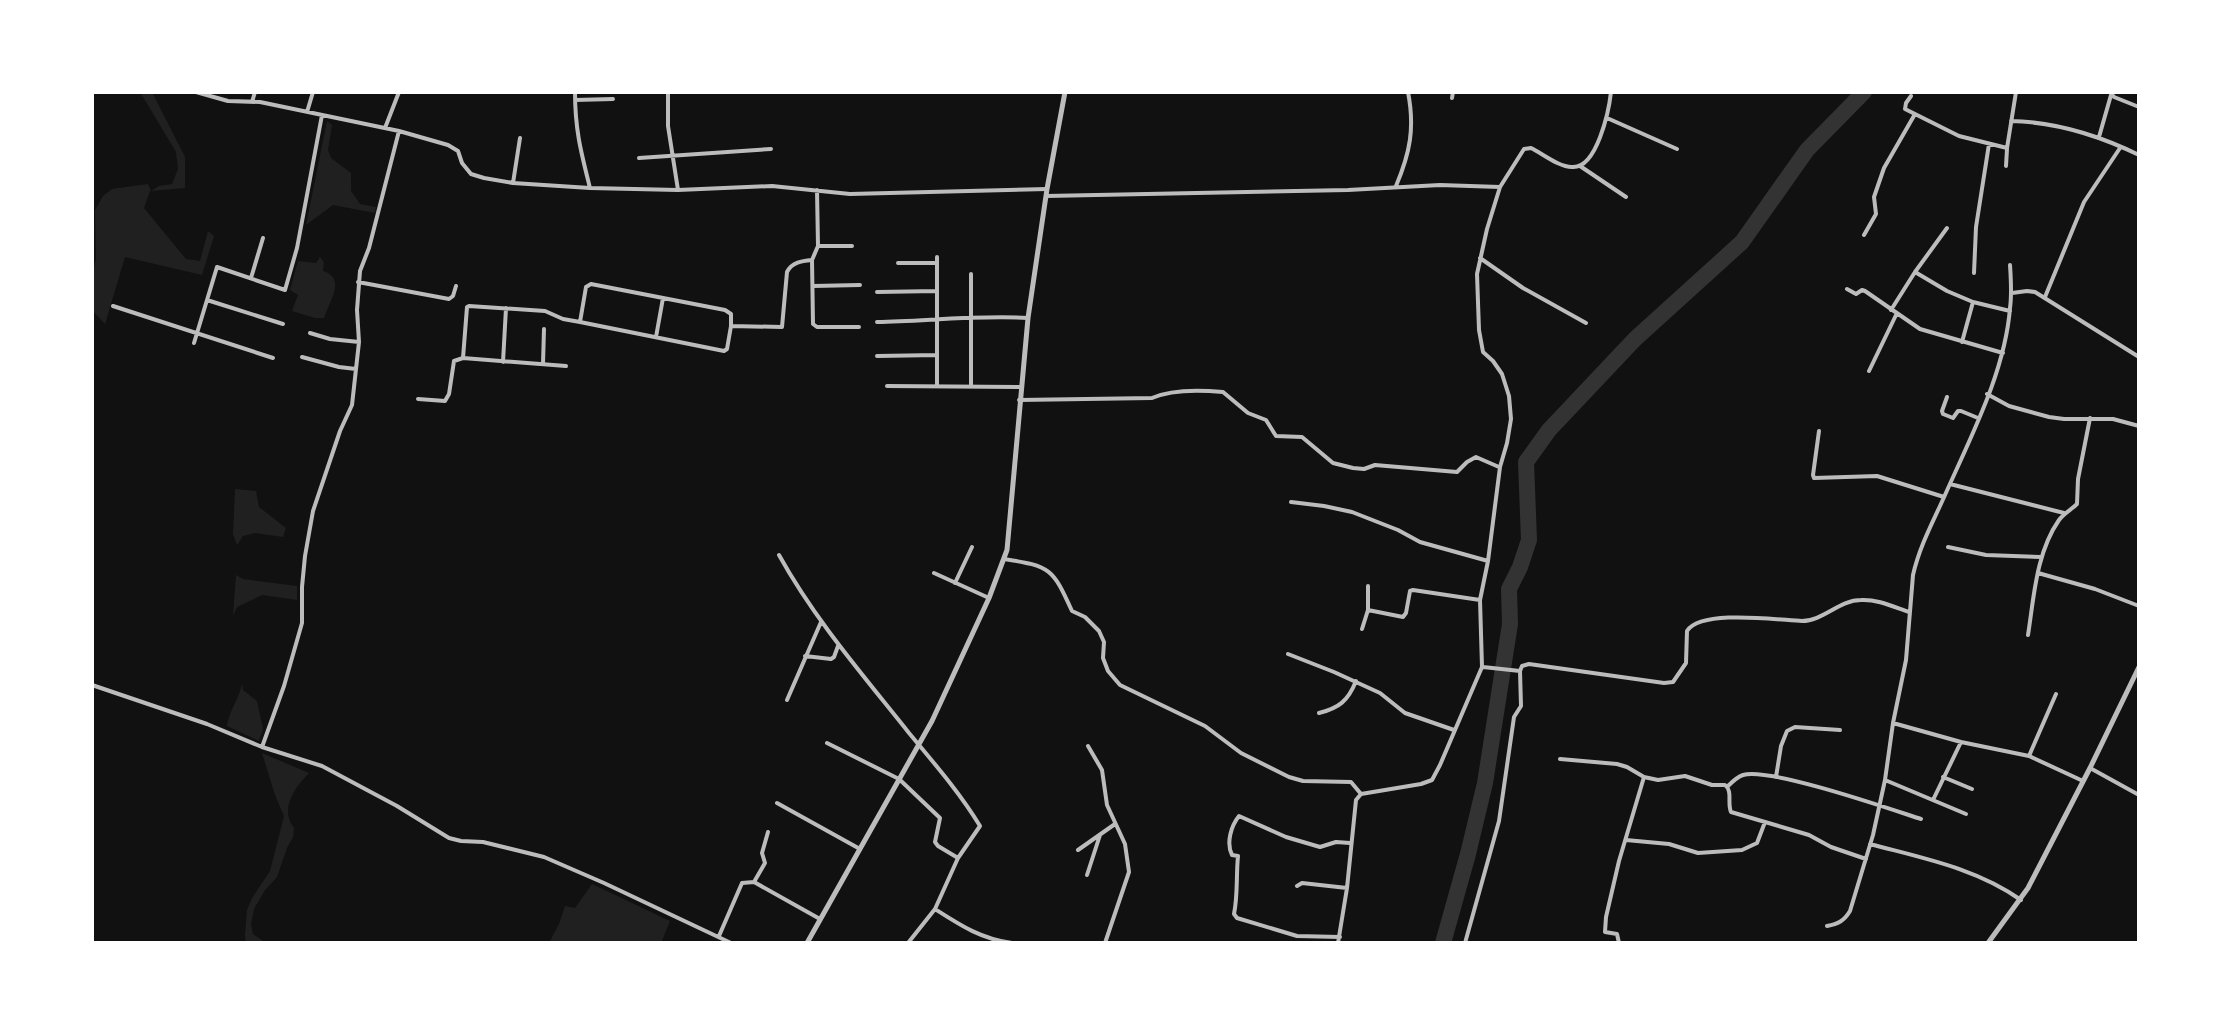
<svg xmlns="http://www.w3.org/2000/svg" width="2231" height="1035" font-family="'Golos Text',sans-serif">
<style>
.green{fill:#202020}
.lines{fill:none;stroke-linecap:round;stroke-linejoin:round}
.river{stroke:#333;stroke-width:16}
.minor{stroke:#bcbcbc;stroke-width:4}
.tertiary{stroke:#bcbcbc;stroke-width:5}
</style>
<rect width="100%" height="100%" fill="#111"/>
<!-- green -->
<path class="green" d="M140,92H152L185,157V188L150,191L144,208L186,259L200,261L208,231L214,236L202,275L125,257L105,324L92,310V276L96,259L95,210L103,196L112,189L148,184L151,191L159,186L172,184L178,169L176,152Z
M327,121L332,125L328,150L331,158L351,173V191L360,204L376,207L375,213L333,205L306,225Z
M320,257L324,262L323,271C347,278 329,302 324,318H315L292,311L298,295L290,290L298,261L316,263Z
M235,489L256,491L259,507L286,528L283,537L255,533L243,536L237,545L233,534Z
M236,575L243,579L297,586V600L262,595L237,607L233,616Z
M242,684L243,690L257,701L263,729L259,741L227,726C229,711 239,699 242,684Z
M262,753L309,773C295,787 279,809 294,828L293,837L287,848L277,877L265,890L254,909L251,924L253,934L266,943H246L245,935L247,910L252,898L270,871L284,816L275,795Z
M592,884L670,921L662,941L665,943H549L559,924L565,906L575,908Z"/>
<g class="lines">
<!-- river -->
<path class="river" d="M1443,943L1468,854L1485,783L1510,624L1509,589L1520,567L1529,540L1526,462L1549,430L1635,339L1742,242L1807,150L1864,92"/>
<!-- minor -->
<path class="minor" d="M196,92L228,101L260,102L399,131L448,145L458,151L462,163L471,174L484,178L513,183L590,188L678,190L772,186L850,194L1047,189
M575,92C575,130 581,152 590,188
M668,92V126L678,190
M2110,92L2114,97L2139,107
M1911,96L1906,103L1905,109L1959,136L2007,148L2016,92
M1452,98L1453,92
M575,100L613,99
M252,102L255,92
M307,112L313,92
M1607,118L1677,149
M2011,121C2057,122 2098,135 2139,155
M385,128L399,92
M2099,137L2111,95
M639,158L771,149
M1580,166L1626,197
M2006,166L2007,149
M513,183L520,138
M1396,186C1410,153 1415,128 1408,92
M817,190L818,246L812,260L813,324L817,327H859
M1046,196L1348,190L1440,185L1500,187
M1864,235L1876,214L1874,197L1884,168L1915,114
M818,246H852
M937,257V386
M1480,258L1523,288L1586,323
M898,263H936
M1915,272L1947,291L1973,302L2010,311
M1974,273L1976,227L1989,144
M251,278L263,238
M358,282L449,299L453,296L456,286
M813,286L860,285
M1847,289L1856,294L1862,290L1865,291L1920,329L2003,353
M877,292L937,291
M2012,293L2027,291L2035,292L2139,357
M2045,297L2084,202L2120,148
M207,300L283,324
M113,306L273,358
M1891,310L1915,272L1947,228
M580,322L724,351L727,349L731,326L782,327L787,272C792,262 802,261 812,260
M877,322C927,321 978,315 1028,318
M310,333L330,339L359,342
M656,337L663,298
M1962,342L1973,302
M194,343L217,267L285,290L297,248L322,115
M877,356L937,355
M302,357L339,367L356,369
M503,362L506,308
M543,364L544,329
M566,366L463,358L467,307L469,306L545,311L563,319L580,322L586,287L591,284L725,310L731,314V326
M1869,371L1897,313
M887,386L1021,387
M971,387V274
M1987,394L2009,406L2049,417L2064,419H2113L2139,426
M1947,397L1942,411L1943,414L1953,418L1958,411H1961L1978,418
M418,399L445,401L449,394L454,361L463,358
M1019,400L1152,398C1172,389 1202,390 1223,392L1248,413L1266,420L1276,436L1302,437L1333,463L1353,468L1364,469L1375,465L1457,472L1467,462L1476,457L1499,467
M1819,431L1813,475L1814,478L1877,476L1944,497
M1950,484L2064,513
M1291,502L1324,506L1352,512L1398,530L1420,542L1488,561
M1948,547L1986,555L2041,557
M779,555C815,620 863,675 909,733C934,763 960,793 980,826L958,858L935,909
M1004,559C1051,566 1053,569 1072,611L1085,617L1099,631L1104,642L1103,658L1108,671L1120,685L1205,726L1241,753L1289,777L1303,781L1351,782L1361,794
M934,573L989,598
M2038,573L2095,589L2139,606
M955,583L972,547
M1368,610L1403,617L1406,613L1410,591L1413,590L1480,600
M1362,629L1368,610V586
M2028,635C2034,597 2036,553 2059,520C2064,513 2071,510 2077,504L2078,479L2090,418
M1288,654L1334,672L1380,693L1405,713L1454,730
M805,656L831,659L834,657L838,646
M1483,667L1520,671
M1520,671L1522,666L1529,664L1664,683L1673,682L1686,663L1687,631C1701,609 1778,620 1802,621C1823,621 1839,600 1861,600C1877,599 1894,607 1909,612
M92,685L207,724L262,747L322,766L397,806L449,838L461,841L483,842L544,857L604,883L731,943
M787,700L821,622
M1319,713C1339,708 1348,701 1356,681
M1893,723L1961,742L2029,756L2083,781
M827,743L899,779L940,818L935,842L938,846L958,858
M1088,746L1102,770L1107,805L1125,844L1129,872L1105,943
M262,747L284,686L302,623V587L305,556L313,511L340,431L352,405L359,342L357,310L360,271L369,248L399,131
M2029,756L2056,694
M1560,759L1617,764L1627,767L1644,777L1658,780L1685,776L1712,785H1725C1733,791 1727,803 1731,812L1809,835L1831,847L1866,859
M2090,768L2139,795
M1776,777L1781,746L1787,731L1795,727L1840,730
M1943,777L1972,789
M1885,780L1966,814
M1728,786C1733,781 1737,777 1743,775C1769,767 1890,809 1921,819
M1933,800L1961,742
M777,803L860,849
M1626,840L1669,844L1698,853L1742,850L1757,843L1765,822
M1870,844C1922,858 1976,868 2021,900
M1078,850L1115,824
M1087,875L1100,835
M754,882L765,863L762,853L768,832
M1297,886L1302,883L1347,888
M1827,926C1838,924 1844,921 1850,911L1873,835L1885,780L1893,723L1906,660L1913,575C1920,545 1933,522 1945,495C1971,436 2005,372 2010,308C2012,294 2011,280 2010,265
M719,936L742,883L754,882L820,919
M1340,937L1297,936L1237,918L1234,914C1238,895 1236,876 1238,856L1232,855C1226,843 1231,826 1239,816L1286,837L1320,847L1336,842L1350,843
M908,943L935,909C960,925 981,939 1012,943
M1338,943L1347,888L1356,800L1361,794L1421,784L1432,780L1440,765L1482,667L1480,600L1488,561L1500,467L1507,443L1511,419L1509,396L1502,374L1493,361L1483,352L1479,330L1477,274L1487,229L1500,187L1524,149L1531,148C1543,154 1559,167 1572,167C1597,169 1609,110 1611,92
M1465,943L1499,821L1514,717L1521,706L1520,671
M1619,943L1617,934L1605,932L1606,917L1619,861L1644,777"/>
<!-- tertiary -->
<path class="tertiary" d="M807,943L932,721L989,598L1007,550L1028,318L1047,189L1065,92
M1988,943L2028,888L2090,768L2139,667"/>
</g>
<!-- border -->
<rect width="2231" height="1035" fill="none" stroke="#ffffff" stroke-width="188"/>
</svg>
